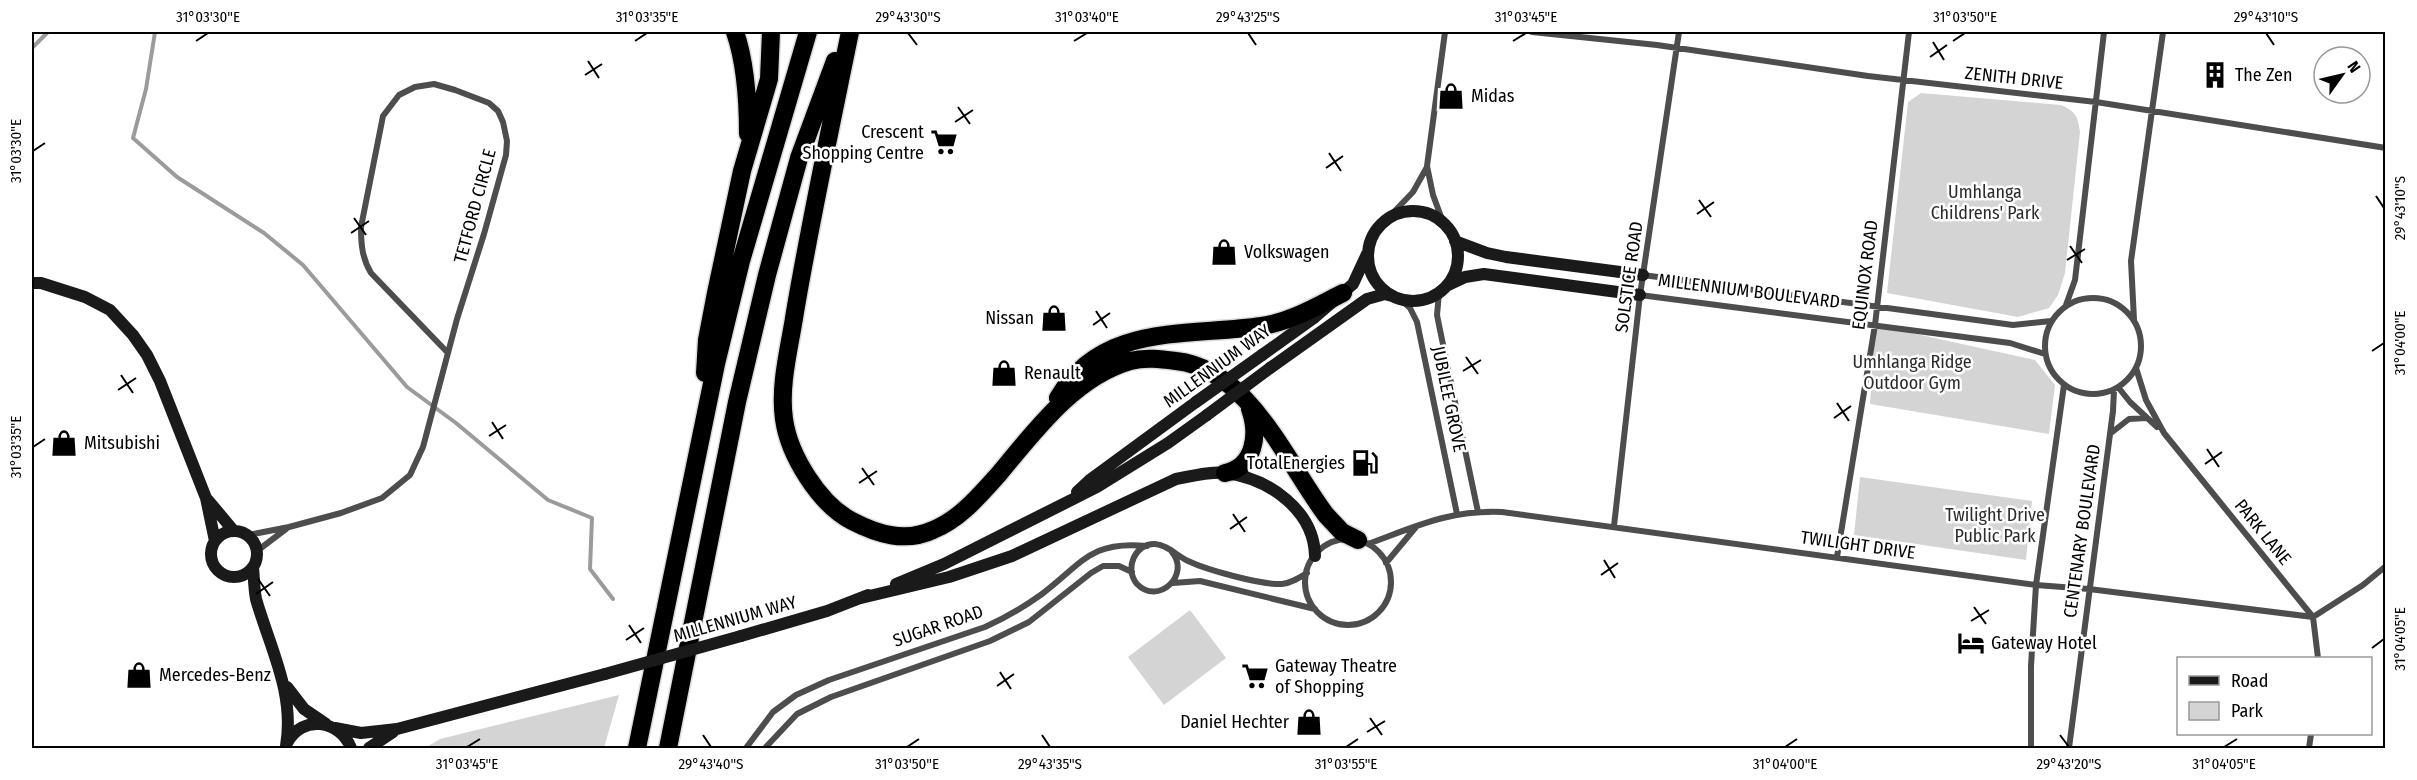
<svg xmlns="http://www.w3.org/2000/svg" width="2417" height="780" font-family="'Fira Sans Condensed',sans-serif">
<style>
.green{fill:#d4d4d4}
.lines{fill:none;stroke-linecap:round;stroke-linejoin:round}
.stream{stroke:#9b9b9b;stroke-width:4}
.highway-casing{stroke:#dbdbdb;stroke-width:21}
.street{stroke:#4d4d4d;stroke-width:6}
.secondary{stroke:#1a1a1a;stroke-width:12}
.highway{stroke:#000;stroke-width:18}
.secondary-bridge{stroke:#1a1a1a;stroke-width:12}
.ticks{fill:none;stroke:#000;stroke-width:2}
.labels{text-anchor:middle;stroke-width:5;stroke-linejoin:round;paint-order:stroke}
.poi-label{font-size:18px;fill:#000;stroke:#fff;text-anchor:start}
.street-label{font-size:18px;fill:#000;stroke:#fff}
.park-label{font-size:18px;fill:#2b2b2b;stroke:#fff}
.neatline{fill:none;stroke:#000;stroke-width:2}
.ticks-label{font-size:15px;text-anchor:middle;fill:#000}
</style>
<rect width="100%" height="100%" fill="#fff"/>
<!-- green -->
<path class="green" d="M1921,93L2061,105C2075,111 2078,116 2080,132L2065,273L2058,295L2049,308L2018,317L1887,293L1908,102Z
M1875,325L2035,360L2055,385L2049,434L1870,404Z
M1860,477L2032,501L2026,560L1854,535Z
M1190,610L1226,658L1164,705L1128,657Z
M619,695L604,748H425L440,739Z"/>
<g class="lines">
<!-- stream -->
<path class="stream" d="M155,32L146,89L133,138L177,177L264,233L303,265L407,387L456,423L548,500L592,518L590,569L613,599
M32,48L48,32"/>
<defs>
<path id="highway" d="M735,32C746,64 748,100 748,134
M850,32C831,125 811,218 795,312C790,346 779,384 784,419C789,455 819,504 852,521C877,534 905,543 933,530C960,519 979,496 998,475C1034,432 1074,377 1130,361C1145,357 1161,359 1176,361C1249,369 1286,462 1326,515L1342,532L1358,540
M705,373L707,340L716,293L742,171L769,79L771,32
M1058,398C1102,322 1188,337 1262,326C1290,322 1317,306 1343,293
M1225,473C1255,467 1259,434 1250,409
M637,748L716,364L741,261L808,32
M668,748L737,402L767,275L799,158L835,61"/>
</defs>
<!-- highway casing -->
<use href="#highway" class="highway-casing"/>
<!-- street -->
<path class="street" d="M1532,32L1657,45L1868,76L2096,102L2386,148
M1388,218L1413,192L1427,167
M1443,222L1433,195L1427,166L1445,32
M1643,275L2013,325L2051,321
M1439,293L1437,315L1440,330L1478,512
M1640,295L2010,343L2045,354
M1398,297L1410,308L1417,322L1457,514
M2045 346a48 48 0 1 1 96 0a48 48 0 1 1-96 0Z
M2066,305L2075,280L2104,32
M2134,320L2131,261L2163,32
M2136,368L2146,400L2164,433L2313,617L2318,658
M2118,387L2130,402L2157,427
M2111,433L2129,419L2146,418
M1614,526L1640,295L1679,32
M248,535L289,527L341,513L382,498L410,475L423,447L457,319L484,234L506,155L507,141L503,122L498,111L489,103L455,90L434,84L415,87L399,95L383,116L361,227C361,244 362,258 371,273L448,353
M1305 582a43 43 0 1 1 86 0a43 43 0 1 1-86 0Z
M1368,544C1417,526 1449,510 1502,512L2036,585L2089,589L2313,617L2363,585L2386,566
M257,551L286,529
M1172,552C1191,575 1158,606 1137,584C1124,569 1135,543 1155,544C1168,545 1177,556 1188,561C1207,570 1261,585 1282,584C1291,583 1299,578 1307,573
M1837,557L1875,325L1909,32
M1386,563L1416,527
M1173,583L1200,581L1315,609
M746,748L773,712L796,695L829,680L985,627C1005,618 1024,607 1042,594C1082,564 1090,540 1147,546
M765,748L797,714L831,697L990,641L1029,622L1091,573L1103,566H1119L1132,572
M2031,748V666L2036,585L2064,385
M2069,748L2113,411L2114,390
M2309,748L2311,734"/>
<!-- secondary -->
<path class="secondary" d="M1368 256a45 45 0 1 1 90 0a45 45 0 1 1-90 0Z
M1455,241L1487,253L1506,257L1643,275
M32,283H41L85,297L110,310L133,335L147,355L160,381L206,498L215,541
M1448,285L1465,277L1484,274L1640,295
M1262,355L1315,317L1353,284L1367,254
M1270,368L1367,299L1385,294L1392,296
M1077,492L1091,479L1196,402
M207,499L233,530
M211 554a23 23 0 1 1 46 0a23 23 0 1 1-46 0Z
M253,567C254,577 254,589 256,599C270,648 295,693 286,746
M896,584L944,564L1097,487L1168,443L1207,415
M861,598L949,577L1012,556L1176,479C1192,476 1211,471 1227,473C1269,479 1314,510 1315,556
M741,636L827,611L868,595
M287,687L304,709L326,724
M335,728L361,733L397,729L605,674
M287,743C302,714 340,720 351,748
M369,748L393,732"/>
<!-- highway -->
<use href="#highway" class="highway"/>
<!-- secondary-bridge -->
<path class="secondary-bridge" d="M1196,402L1262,355
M1207,415L1270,368
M605,674L741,636"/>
</g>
<!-- ticks -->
<path class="ticks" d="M908,33L917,45M1248,33L1256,45M2266,33L2274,45M196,41L208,33M635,41L647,33M1074,41L1087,33M1513,41L1526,33M1953,41L1965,33M1933,42L1944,60M1930,57L1947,45M588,61L599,78M585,75L602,64M958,107L970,124M955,122L973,110M33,151L45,143M1329,153L1341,171M1326,168L1343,156M2376,196L2384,208M1699,200L1711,217M1697,214L1714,202M354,218L366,235M351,233L369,221M2070,246L2082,263M2067,260L2085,249M725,264L737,282M722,279L739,267M1096,311L1107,328M1093,325L1110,313M2372,351L2384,343M1466,357L1478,374M1463,371L1481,360M121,375L133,393M118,390L136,378M1837,403L1849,421M1834,418L1851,406M492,422L503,439M489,436L506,425M33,447L45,439M2207,449L2219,467M2205,464L2222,452M862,468L874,485M859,483L877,471M1233,514L1245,532M1230,529L1247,517M1604,560L1615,578M1601,575L1618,563M258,579L270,596M256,594L273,582M1974,607L1986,624M1971,621L1989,610M629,625L641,643M626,640L644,628M2372,648L2384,639M1000,672L1011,689M997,686L1014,674M1370,718L1382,735M1367,732L1385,721M703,735L711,747M1042,735L1050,747M2060,735L2069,747M467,747L480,739M907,747L919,739M1346,747L1358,739M1785,747L1797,739M2224,747L2237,739"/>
<!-- icons -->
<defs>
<symbol id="building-bare" viewBox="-9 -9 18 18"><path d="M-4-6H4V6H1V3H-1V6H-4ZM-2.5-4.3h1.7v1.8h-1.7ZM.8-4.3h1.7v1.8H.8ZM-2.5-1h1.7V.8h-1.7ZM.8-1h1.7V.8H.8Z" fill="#000" stroke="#fff" stroke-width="2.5" paint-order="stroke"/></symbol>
<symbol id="shop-bare" viewBox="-9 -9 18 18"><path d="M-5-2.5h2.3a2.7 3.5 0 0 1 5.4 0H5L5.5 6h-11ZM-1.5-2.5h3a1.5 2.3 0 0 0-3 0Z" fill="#000" stroke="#fff" stroke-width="2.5" paint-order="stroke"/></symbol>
<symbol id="supermarket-bare" viewBox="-9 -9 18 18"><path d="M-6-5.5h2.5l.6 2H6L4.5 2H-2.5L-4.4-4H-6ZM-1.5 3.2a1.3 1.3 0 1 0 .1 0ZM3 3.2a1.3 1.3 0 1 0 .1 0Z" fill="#000" stroke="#fff" stroke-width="2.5" paint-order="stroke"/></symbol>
<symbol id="fuel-bare" viewBox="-9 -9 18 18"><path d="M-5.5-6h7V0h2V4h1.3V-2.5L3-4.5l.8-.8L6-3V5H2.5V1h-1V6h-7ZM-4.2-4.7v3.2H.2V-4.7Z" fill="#000" stroke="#fff" stroke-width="2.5" paint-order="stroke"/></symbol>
<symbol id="hotel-bare" viewBox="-9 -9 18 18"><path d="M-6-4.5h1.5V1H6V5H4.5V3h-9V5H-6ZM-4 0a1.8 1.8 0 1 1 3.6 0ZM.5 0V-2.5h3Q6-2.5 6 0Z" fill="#000" stroke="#fff" stroke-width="2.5" paint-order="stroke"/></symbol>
</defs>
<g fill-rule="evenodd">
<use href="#building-bare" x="2196" y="56" width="38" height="38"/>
<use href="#shop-bare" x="1432" y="77" width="38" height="38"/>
<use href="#supermarket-bare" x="925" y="123" width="38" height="38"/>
<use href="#shop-bare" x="1205" y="233" width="38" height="38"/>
<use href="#shop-bare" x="1035" y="299" width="38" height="38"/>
<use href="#shop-bare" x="985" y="354" width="38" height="38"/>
<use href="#shop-bare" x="45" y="424" width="38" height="38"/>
<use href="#fuel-bare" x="1346" y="444" width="38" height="38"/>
<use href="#hotel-bare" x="1952" y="624" width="38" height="38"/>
<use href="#shop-bare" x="120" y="656" width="38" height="38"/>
<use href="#supermarket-bare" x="1236" y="657" width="38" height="38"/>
<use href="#shop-bare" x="1290" y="703" width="38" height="38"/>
</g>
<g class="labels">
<!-- poi labels -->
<g class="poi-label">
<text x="2235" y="81">The Zen</text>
<text x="1471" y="102">Midas</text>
<text x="924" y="138" text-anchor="end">Crescent<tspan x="924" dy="21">Shopping Centre</tspan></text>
<text x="1244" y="258">Volkswagen</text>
<text x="1034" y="324" text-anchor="end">Nissan</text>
<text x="1024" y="379">Renault</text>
<text x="84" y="449">Mitsubishi</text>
<text x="1345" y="469" text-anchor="end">TotalEnergies</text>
<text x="1991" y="649">Gateway Hotel</text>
<text x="1275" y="672">Gateway Theatre<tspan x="1275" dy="21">of Shopping</tspan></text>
<text x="159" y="681">Mercedes-Benz</text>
<text x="1289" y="728" text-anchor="end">Daniel Hechter</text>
</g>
<!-- street labels -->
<g class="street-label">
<text transform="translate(2014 78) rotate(6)" y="6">ZENITH DRIVE</text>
<text transform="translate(475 206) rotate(-75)" y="6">TETFORD CIRCLE</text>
<text transform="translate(1865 275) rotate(-83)" y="6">EQUINOX ROAD</text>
<text transform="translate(1629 277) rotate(-82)" y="6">SOLSTICE ROAD</text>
<text transform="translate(1749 291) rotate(7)" y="6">MILLENNIUM BOULEVARD</text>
<text transform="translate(1217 366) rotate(-36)" y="6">MILLENNIUM WAY</text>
<text transform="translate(1449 399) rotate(78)" y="6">JUBILEE GROVE</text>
<text transform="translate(2082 531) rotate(-82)" y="6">CENTENARY BOULEVARD</text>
<text transform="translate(2263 532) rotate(51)" y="6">PARK LANE</text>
<text transform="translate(1858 545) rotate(8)" y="6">TWILIGHT DRIVE</text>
<text transform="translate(735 619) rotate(-16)" y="6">MILLENNIUM WAY</text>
<text transform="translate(938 626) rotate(-19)" y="6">SUGAR ROAD</text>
</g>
<!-- park labels -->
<g class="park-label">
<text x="1985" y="198">Umhlanga<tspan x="1985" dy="21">Childrens' Park</tspan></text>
<text x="1912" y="368">Umhlanga Ridge<tspan x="1912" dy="21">Outdoor Gym</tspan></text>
<text x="1995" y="521">Twilight Drive<tspan x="1995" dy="21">Public Park</tspan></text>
</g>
</g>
<!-- border -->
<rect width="2417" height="780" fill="none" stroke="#ffffff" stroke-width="66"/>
<!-- legend -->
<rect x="2177" y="657" width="195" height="78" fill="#ffffff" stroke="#999999" stroke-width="1.5"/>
<rect x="2189" y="676" width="30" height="9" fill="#1a1a1a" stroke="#999999" stroke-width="1.5"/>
<text x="2231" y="687" font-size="18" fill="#000000">Road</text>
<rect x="2189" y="702" width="30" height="18" fill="#d4d4d4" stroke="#999999" stroke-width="1.5"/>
<text x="2231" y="717" font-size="18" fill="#000000">Park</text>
<!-- north arrow -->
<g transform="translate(2342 75) rotate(56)"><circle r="28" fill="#ffffff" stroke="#999999" stroke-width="1.5"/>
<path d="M0-4.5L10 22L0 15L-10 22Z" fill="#000000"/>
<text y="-9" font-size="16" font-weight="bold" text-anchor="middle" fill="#000000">N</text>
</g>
<rect x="33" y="33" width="2351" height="714" class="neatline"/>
<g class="ticks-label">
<text x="208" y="22">31°03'30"E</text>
<text x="647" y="22">31°03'35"E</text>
<text x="908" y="22">29°43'30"S</text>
<text x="1087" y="22">31°03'40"E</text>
<text x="1248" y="22">29°43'25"S</text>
<text x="1526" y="22">31°03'45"E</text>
<text x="1965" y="22">31°03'50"E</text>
<text x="2266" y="22">29°43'10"S</text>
<text transform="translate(16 151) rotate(-90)" y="5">31°03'30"E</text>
<text transform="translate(2400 208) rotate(-90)" y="5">29°43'10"S</text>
<text transform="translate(2400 343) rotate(-90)" y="5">31°04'00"E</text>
<text transform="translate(16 447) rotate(-90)" y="5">31°03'35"E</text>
<text transform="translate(2400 639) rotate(-90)" y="5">31°04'05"E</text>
<text x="467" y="769">31°03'45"E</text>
<text x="711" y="769">29°43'40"S</text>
<text x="907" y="769">31°03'50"E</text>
<text x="1050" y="769">29°43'35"S</text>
<text x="1346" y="769">31°03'55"E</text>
<text x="1785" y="769">31°04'00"E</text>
<text x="2069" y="769">29°43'20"S</text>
<text x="2224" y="769">31°04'05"E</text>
</g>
</svg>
